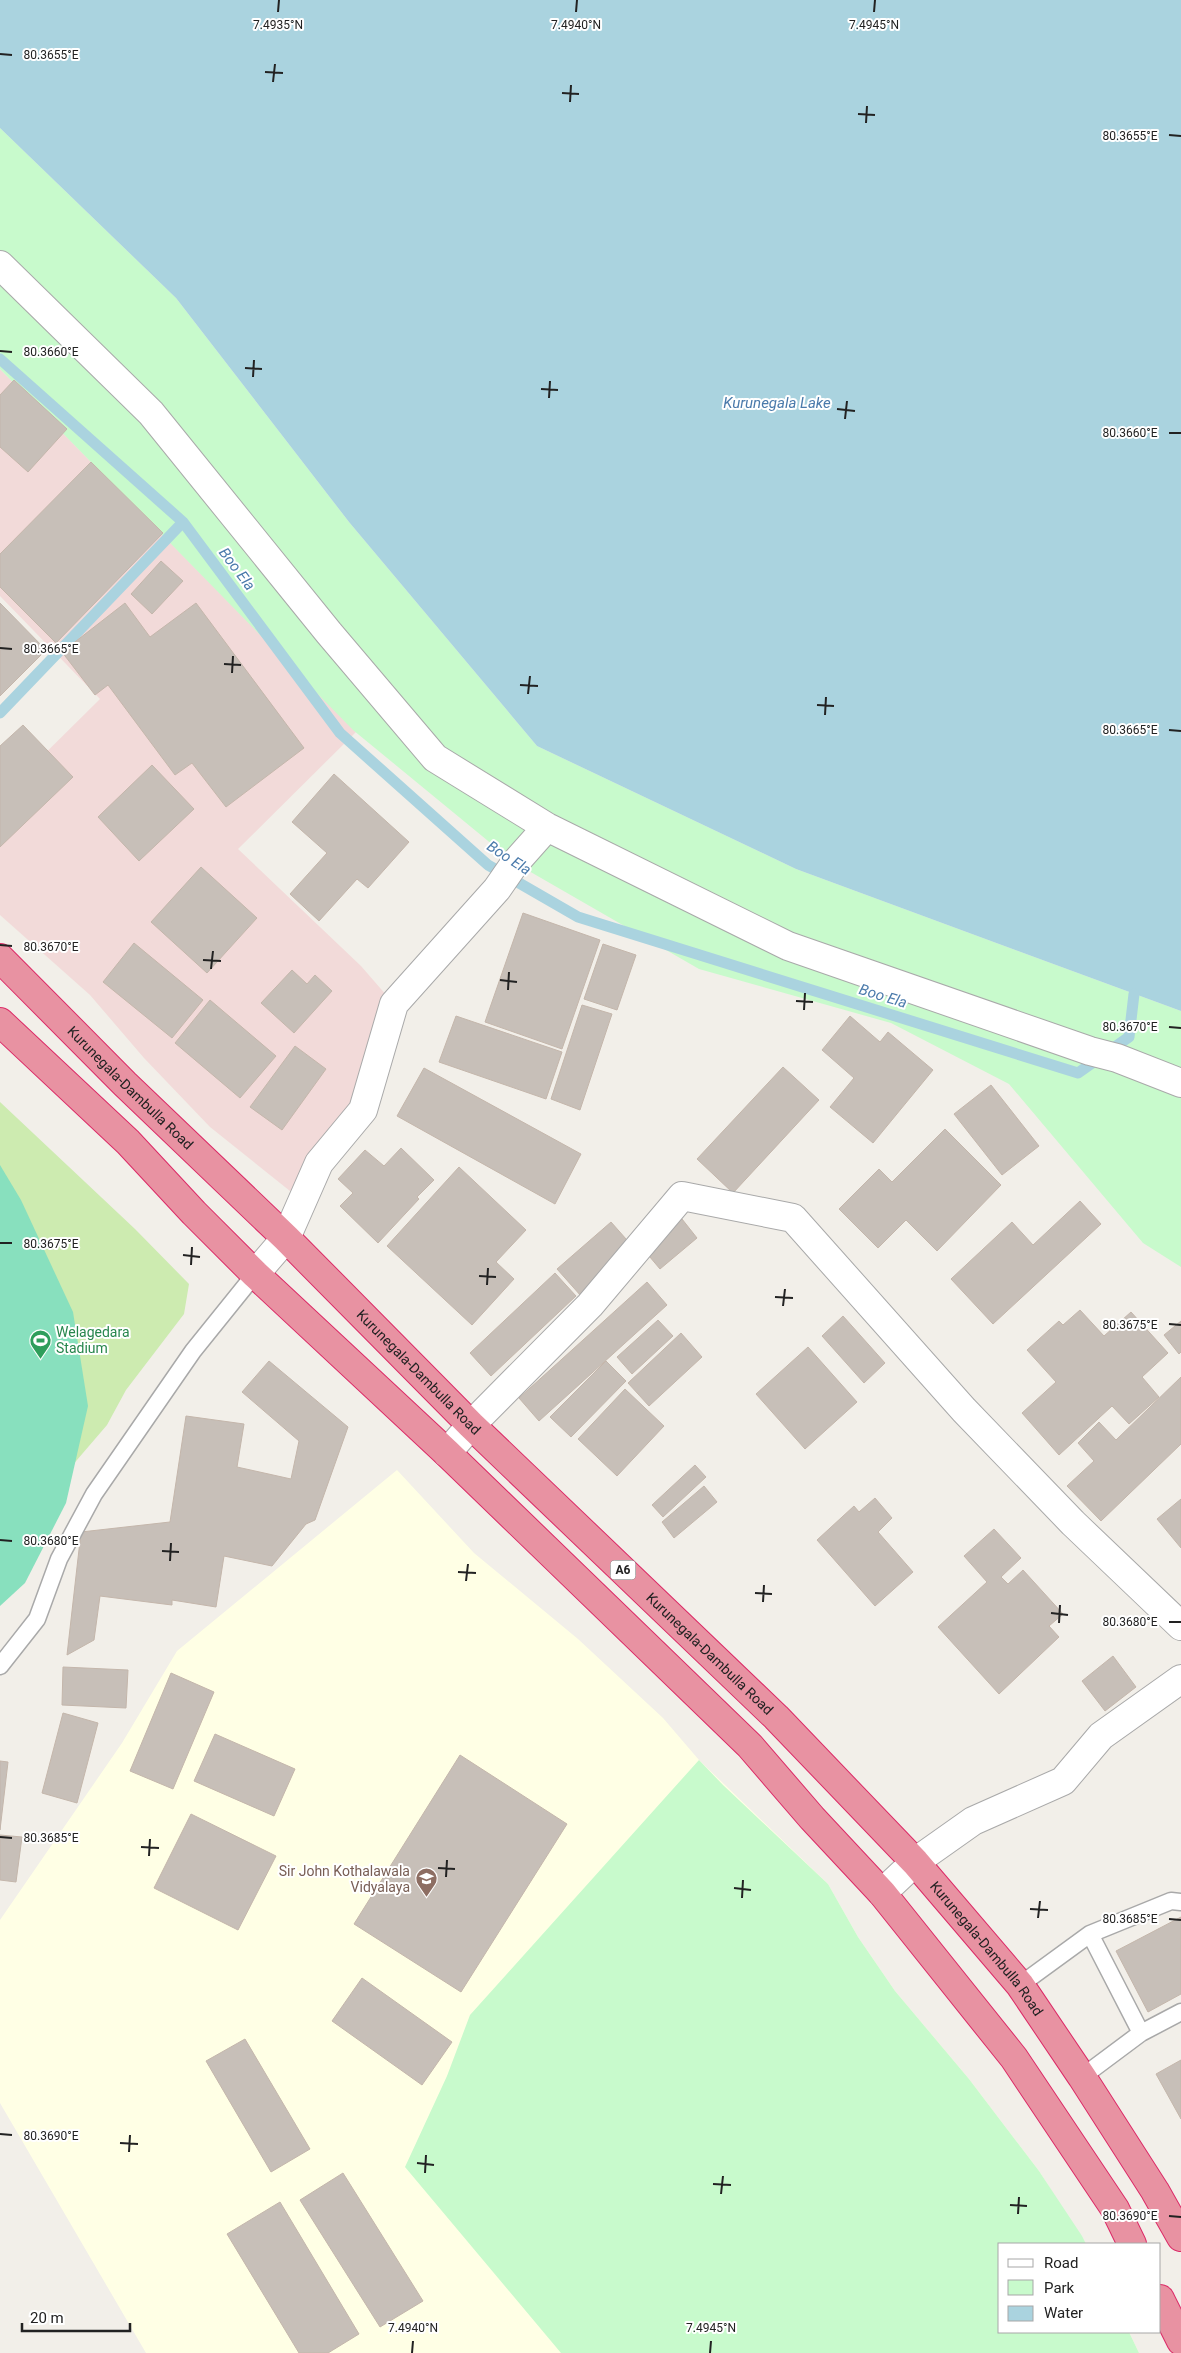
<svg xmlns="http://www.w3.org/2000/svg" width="1181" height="2353" font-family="Roboto,sans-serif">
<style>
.commercial{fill:#f2dad9}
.education{fill:#ffffe5}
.grass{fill:#cdebb0}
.park{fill:#c8facc}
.pitch{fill:#88e0be}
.water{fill:#aad3df}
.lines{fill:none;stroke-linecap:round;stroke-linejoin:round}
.stream{stroke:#aad3df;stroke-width:11}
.building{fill:#c7bfb8;stroke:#c4b6ab}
.lane-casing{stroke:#a9a9a9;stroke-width:19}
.street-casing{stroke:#a9a9a9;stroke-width:30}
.highway-casing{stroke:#dc2a67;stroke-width:30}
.lane{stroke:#fff;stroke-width:16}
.street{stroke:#fff;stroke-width:28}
.highway{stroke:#e892a2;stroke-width:28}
.ticks{fill:none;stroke:#222;stroke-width:2}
.labels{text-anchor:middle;stroke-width:4;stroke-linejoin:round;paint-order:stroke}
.shield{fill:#fff;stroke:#646464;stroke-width:1}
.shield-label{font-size:12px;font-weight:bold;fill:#222}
.street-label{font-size:14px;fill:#222;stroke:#fff}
.leisure-label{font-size:14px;fill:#27864d;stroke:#fff;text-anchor:start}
.education-label{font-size:14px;fill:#785e54;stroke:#fff;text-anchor:end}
.water-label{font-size:15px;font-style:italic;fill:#4a7aab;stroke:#fff}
.ticks-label{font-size:12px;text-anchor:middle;fill:#222;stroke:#fff;stroke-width:4;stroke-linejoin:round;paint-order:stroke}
</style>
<rect width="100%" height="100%" fill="#f2efe9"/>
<!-- commercial -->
<path class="commercial" d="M0,369L356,732L238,849L361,966L394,1004L363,1110L319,1163L290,1191L210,1127L144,1058L90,995L0,915V798L100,699L0,596Z"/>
<!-- education -->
<path class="education" d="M397,1470L474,1553L578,1639L663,1718L699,1760L828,1884L858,1937L895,1991L969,2079L1039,2171L1086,2244H1000V2332H1129L1139,2353H146L0,2103V1920L122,1743L177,1651Z"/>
<!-- grass -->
<path class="grass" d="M0,1102L135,1229L189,1284L184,1314L126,1390L107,1425L4,1545L0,1431Z"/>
<!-- park -->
<path class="park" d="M0,128L176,298L349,522L537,746L796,869L1181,1011V1267L1143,1243L1009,1084L891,1023L699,969L515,863L353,730L0,369Z
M699,1760L723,1785L828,1884L858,1937L895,1991L969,2079L1039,2171L1082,2236L1086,2244H1000V2332H1129L1139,2353H561L405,2167L447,2076L470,2015Z"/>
<!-- pitch -->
<path class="pitch" d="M0,1165L21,1200L73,1312L88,1406L66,1503L25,1583L0,1606Z"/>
<!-- water -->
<path class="water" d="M0,0H1181V1011L796,869L537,746L349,522L176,298L0,128Z"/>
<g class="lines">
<!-- stream -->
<path class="stream" d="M0,359L183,522L340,733L488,865L578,917L1078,1073L1129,1037L1134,994
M0,713L183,522"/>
</g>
<!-- building -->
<path class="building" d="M14,380L67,429L28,472L0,447V395Z
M91,462L163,533L56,643L0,587V554Z
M161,561L183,581L152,614L131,594Z
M0,603L46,650L0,696Z
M125,603L150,637L196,603L304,748L226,807L192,763L175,775L108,685L95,695L62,652Z
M23,725L73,777L0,847V746Z
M152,765L194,809L139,861L98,817Z
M334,774L409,842L368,888L357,879L319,921L290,894L327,853L292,822Z
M201,867L257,918L207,973L151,922Z
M523,913L600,940L562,1049L485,1022Z
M134,943L203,1000L172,1038L103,982Z
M603,944L636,955L617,1010L584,999Z
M292,970L307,984L315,975L332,991L294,1033L261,1003Z
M210,1000L276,1056L240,1098L175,1043Z
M582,1005L612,1014L580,1110L551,1099Z
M456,1016L562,1052L546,1099L439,1062Z
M850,1016L880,1042L888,1032L933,1070L873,1143L830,1107L854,1078L822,1050Z
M295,1046L326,1069L282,1130L250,1107Z
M783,1067L819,1100L733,1193L697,1159Z
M424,1068L581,1154L555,1204L397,1116Z
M991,1085L1039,1146L1002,1175L954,1114Z
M945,1129L1001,1185L937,1251L906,1220L878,1248L839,1209L879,1169L892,1182Z
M401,1148L434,1180L417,1197L419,1199L378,1243L340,1206L353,1193L338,1179L365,1150L384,1166Z
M459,1167L526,1230L496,1262L514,1279L472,1325L387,1246Z
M1080,1201L1101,1224L993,1324L951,1279L1012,1222L1033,1245Z
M682,1219L697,1238L660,1269L644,1250Z
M611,1222L634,1248L581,1296L557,1269Z
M555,1273L576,1296L491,1376L470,1353Z
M647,1282L667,1305L539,1421L519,1398Z
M1080,1310L1104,1336L1131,1312L1168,1353L1142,1377L1159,1397L1129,1424L1112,1406L1059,1455L1022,1413L1056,1382L1027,1350L1059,1321L1063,1325Z
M843,1316L885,1363L864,1383L822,1336Z
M658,1320L673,1336L632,1374L617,1357Z
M1181,1321V1352L1179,1354L1164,1335Z
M681,1333L702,1357L649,1406L628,1383Z
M808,1347L857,1402L805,1449L756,1394Z
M269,1361L348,1427L315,1520L306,1524L272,1566L224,1556L216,1607L172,1600V1605L100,1596L94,1640L67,1655L81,1532L170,1522L186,1416L244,1424L237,1467L291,1479L299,1441L242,1392Z
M606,1361L626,1381L571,1437L550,1417Z
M1181,1377V1444L1101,1521L1067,1486L1094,1461L1078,1443L1099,1422L1116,1440Z
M625,1389L664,1426L617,1476L578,1439Z
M695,1465L706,1477L663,1517L652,1505Z
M704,1486L717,1502L674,1538L662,1522Z
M875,1498L892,1518L878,1532L913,1572L875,1606L817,1540L854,1506L859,1512Z
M1181,1499V1548L1157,1519Z
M994,1529L1021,1558L1001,1577L1008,1584L1023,1570L1063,1614L1049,1626L1059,1637L999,1694L938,1627L987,1582L964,1556Z
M1113,1656L1136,1687L1105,1711L1082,1681Z
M63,1667L128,1670L126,1708L62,1705Z
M171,1673L214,1692L173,1789L130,1771Z
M63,1713L98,1723L77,1803L42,1793Z
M215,1734L295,1769L274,1816L194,1781Z
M460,1755L567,1824L461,1992L354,1924Z
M0,1761L8,1762L0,1830Z
M191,1814L276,1856L238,1930L154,1888Z
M0,1835L22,1837L16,1882L0,1880Z
M1181,1917V1994L1148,2012L1116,1951Z
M362,1978L452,2042L422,2085L332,2021Z
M245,2039L310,2149L271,2172L206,2061Z
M1181,2060V2119L1156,2074Z
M343,2173L423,2301L380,2327L300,2200Z
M280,2202L359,2334L328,2353H299L227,2234Z"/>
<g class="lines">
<defs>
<path id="lane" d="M0,1666L37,1619L59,1559L94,1494L193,1351L255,1274
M1090,1934L1141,2033
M1020,1985L1090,1934L1171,1901L1181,1902
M1082,2077L1141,2033L1181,2012"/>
<path id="street" d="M0,265L151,413L329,633L435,758L547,827L788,946L1090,1051L1117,1058L1181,1083
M255,1274L286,1238L319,1163L363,1110L394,1004L497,889L515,863L547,827
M447,1453L471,1425L590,1305L682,1196L793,1218L964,1410L1073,1523L1181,1626
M882,1893L915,1862L973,1821L1063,1781L1101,1736L1181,1679"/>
<g id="highway">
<path id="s1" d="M0,958L125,1084L286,1238L471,1425L776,1717L915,1862L1020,1985L1082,2077L1155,2191L1181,2237"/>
<path d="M0,1022L128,1142L194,1213L255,1274L447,1453L750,1746L812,1818L882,1893L1014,2058L1115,2209L1132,2244"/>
<path d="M1160,2299L1181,2341"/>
</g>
</defs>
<!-- lane casing -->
<use href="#lane" class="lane-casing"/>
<!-- street casing -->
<use href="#street" class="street-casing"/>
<!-- highway casing -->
<use href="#highway" class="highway-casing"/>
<!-- lane -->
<use href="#lane" class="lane"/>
<!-- street -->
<use href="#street" class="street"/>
<!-- highway -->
<use href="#highway" class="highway"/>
</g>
<!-- ticks -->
<path class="ticks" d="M278,12L279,0M576,12L577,0M874,12L875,0M0,54L12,55M265,72L283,73M273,82L275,64M562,93L579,94M570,102L571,85M858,114L875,115M866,123L867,106M1169,135L1181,136M0,351L12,352M245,368L262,369M253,377L254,360M541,389L558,390M549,398L550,381M837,409L855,411M845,419L847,401M1169,433H1181M0,648L12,649M224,664L241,665M232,673L233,656M520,685L538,686M528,694L530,676M817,705L834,706M825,715L826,697M1169,730L1181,731M0,945L12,946M203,960L221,961M211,969L213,951M500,980L517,982M508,990L509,972M796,1001L813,1002M804,1010L805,993M1169,1027L1181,1028M0,1243H12M183,1255L200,1257M191,1265L192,1247M479,1276L496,1277M487,1285L488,1268M775,1297L793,1298M783,1306L785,1289M1169,1324L1181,1325M0,1540L12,1541M162,1551L179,1552M170,1561L171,1543M458,1572L476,1573M466,1581L468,1564M755,1593L772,1594M763,1602L764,1585M1051,1613L1068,1615M1169,1622H1181M1059,1623L1060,1605M0,1837L12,1838M141,1847L159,1848M149,1856L150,1839M438,1868L455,1869M446,1877L447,1860M734,1888L751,1890M742,1898L743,1880M1030,1909L1048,1910M1038,1918L1040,1901M1169,1919L1181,1920M0,2134L12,2135M120,2143L138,2144M129,2152L130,2135M417,2163L434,2165M425,2173L426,2155M713,2184L731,2185M721,2194L723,2176M1010,2205L1027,2206M1018,2214L1019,2197M1169,2216L1181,2217M412,2353L413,2341M710,2353L711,2341"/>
<!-- icons -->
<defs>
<symbol id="stadium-pin" viewBox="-11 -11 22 30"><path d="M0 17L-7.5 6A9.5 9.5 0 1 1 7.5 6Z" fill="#2e9e5b" stroke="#fff"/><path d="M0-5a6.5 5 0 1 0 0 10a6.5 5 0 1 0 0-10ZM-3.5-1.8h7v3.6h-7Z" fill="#fff"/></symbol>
<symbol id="school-pin" viewBox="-11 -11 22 30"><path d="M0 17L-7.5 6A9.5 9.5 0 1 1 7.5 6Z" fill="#8d6e63" stroke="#fff"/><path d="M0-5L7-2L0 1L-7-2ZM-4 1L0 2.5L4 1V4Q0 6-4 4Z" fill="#fff"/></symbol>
</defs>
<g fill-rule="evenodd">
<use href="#stadium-pin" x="28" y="1328" width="25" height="34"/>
<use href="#school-pin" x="414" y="1866" width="25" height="34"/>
</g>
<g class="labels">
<!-- shield labels -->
<rect class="shield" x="610.5" y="1560.5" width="25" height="19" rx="4"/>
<g class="shield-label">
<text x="623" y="1574">A6</text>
</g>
<!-- street labels -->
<g class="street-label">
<text dy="5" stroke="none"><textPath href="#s1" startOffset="184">Kurunegala-Dambulla Road</textPath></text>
<text dy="5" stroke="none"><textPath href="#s1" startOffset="589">Kurunegala-Dambulla Road</textPath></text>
<text dy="5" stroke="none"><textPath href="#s1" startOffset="994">Kurunegala-Dambulla Road</textPath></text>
<text dy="5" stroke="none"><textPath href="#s1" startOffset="1399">Kurunegala-Dambulla Road</textPath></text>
</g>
<!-- leisure labels -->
<g class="leisure-label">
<text x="56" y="1337">Welagedara<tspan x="56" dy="16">Stadium</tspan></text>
</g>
<!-- education labels -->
<g class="education-label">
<text x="410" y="1876">Sir John Kothalawala<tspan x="410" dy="16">Vidyalaya</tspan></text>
</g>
<!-- water labels -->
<g class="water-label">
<text x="777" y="408">Kurunegala Lake</text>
<text transform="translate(237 569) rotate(53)" y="5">Boo Ela</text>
<text transform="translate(509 858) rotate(33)" y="5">Boo Ela</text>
<text transform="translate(883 996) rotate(17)" y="5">Boo Ela</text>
</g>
</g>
<g class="ticks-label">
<text x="278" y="29">7.4935°N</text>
<text x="576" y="29">7.4940°N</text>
<text x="874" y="29">7.4945°N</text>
<text x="51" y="59">80.3655°E</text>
<text x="1130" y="140">80.3655°E</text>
<text x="51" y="356">80.3660°E</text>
<text x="1130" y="437">80.3660°E</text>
<text x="51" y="653">80.3665°E</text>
<text x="1130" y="734">80.3665°E</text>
<text x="51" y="951">80.3670°E</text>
<text x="1130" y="1031">80.3670°E</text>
<text x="51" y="1248">80.3675°E</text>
<text x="1130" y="1329">80.3675°E</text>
<text x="51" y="1545">80.3680°E</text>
<text x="1130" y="1626">80.3680°E</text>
<text x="51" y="1842">80.3685°E</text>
<text x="1130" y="1923">80.3685°E</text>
<text x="51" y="2140">80.3690°E</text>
<text x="1130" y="2220">80.3690°E</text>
<text x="413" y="2332">7.4940°N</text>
<text x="711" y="2332">7.4945°N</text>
</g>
<!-- legend -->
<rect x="998" y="2243" width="162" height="90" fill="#ffffff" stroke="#a7a7a7"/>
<rect x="1008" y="2259" width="25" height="8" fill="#ffffff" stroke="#a7a7a7"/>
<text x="1044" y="2268" font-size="15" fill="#222222">Road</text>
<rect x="1008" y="2280" width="25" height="15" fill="#c8facc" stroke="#a7a7a7"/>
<text x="1044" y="2293" font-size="15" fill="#222222">Park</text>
<rect x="1008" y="2306" width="25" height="15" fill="#aad3df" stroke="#a7a7a7"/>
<text x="1044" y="2318" font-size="15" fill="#222222">Water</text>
<!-- scale -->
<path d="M22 2323v8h108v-8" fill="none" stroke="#222222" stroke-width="2.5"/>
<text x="30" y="2323" font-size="15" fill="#222222" stroke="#ffffff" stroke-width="4" paint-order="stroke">20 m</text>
</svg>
